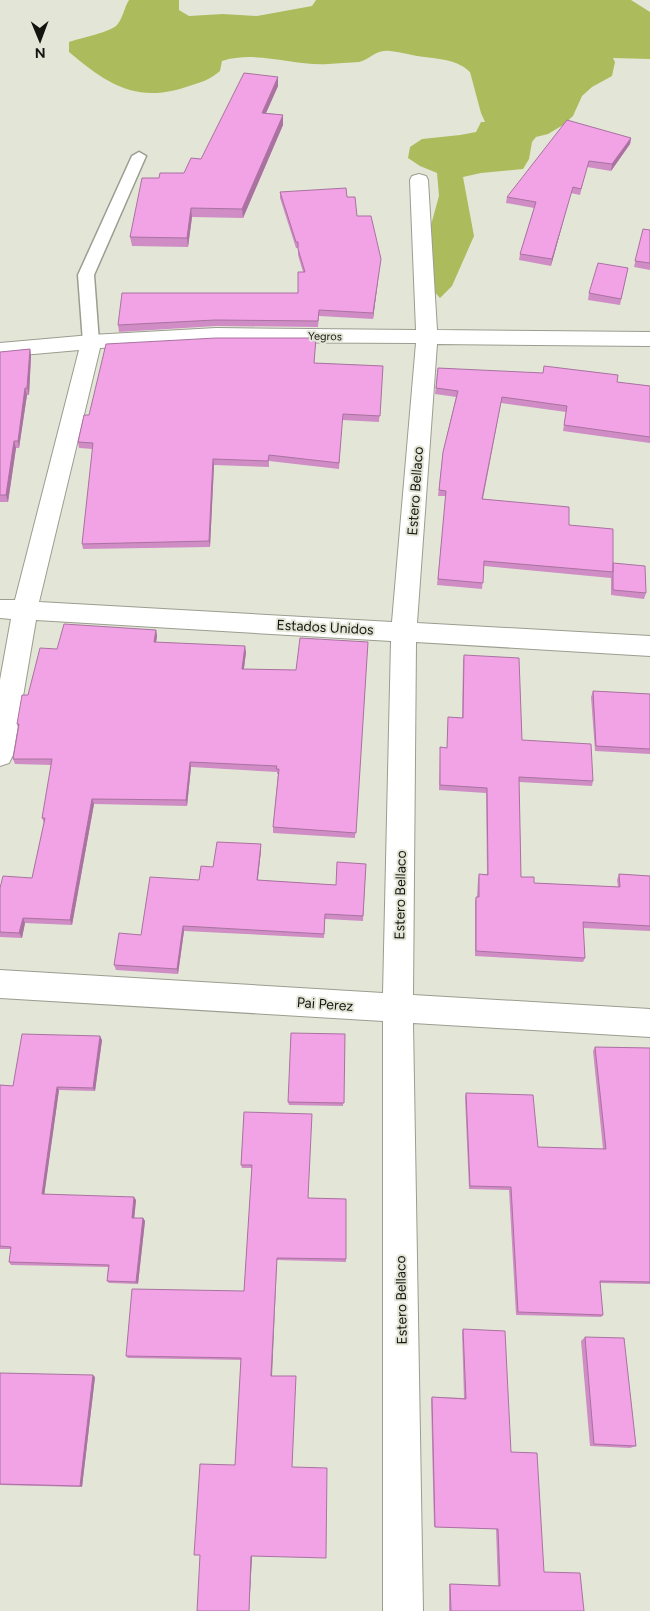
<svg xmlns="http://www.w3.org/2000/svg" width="650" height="1611" font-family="Figtree,sans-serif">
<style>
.forest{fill:#acbc5c}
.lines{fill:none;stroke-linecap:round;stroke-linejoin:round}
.service-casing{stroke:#9a9d8f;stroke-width:3}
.minor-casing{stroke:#9a9d8f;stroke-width:2}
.service{fill:#fff;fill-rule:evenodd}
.minor{fill:#fff;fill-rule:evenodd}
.wall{fill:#cf8cc5}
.shaded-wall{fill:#a972a0}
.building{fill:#f1a3e5;stroke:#a972a0}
.labels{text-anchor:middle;stroke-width:4;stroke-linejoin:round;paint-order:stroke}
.far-street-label{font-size:11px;fill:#13140f;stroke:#e3e6d7}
.street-label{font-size:14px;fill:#13140f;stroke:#e3e6d7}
</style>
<rect width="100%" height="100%" fill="#e3e6d7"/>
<!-- forest -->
<path class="forest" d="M129,0H179V10L189,16L223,14L257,16L312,6L316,0H631L650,12V59L613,58L615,62L612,76L592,87L582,96L573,116L563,125L548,134L536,137L532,142L529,159L523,169L481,173L463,177L474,236L452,286L440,298L430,287L429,232L439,196L437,173L420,166L408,158L410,147L422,139L460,135L476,132L481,122H485L481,113L470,72C458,60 440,59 424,57C413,56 402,52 390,51C376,49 369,60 359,62C349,63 338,63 328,64C292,66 257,50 222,61L220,71C210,80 199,83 186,87C136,104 106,83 69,52V42C80,38 111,32 117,25C123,18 124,8 129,0Z"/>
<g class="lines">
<defs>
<path id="service" d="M139,152L146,156L94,275L99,342L97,346L91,347L85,346L83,342L78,275L132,156Z"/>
<path id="minor" d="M419,174L426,176L428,180L437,330L650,332V346L437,344L417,623L650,636V656L416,642L413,995L650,1009V1037L413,1023L423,1611H383V1021L0,998V970L383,993L391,641L36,620L13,755L9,763L0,766V680L11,619L0,618V600H15L79,350L0,357V343L91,335L216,328L416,330L410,180L412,176ZM216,342L416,343L392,622L39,602L100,348Z"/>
</defs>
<!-- service casing -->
<use href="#service" class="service-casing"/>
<!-- minor casing -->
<use href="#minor" class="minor-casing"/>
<!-- service -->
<use href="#service" class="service"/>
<!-- minor -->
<use href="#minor" class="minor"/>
</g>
<!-- wall -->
<path class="wall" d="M278,77V86L266,113L283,115V125L243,218L192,217L188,247L132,246L130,237L159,178L184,173L201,159Z
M631,138L630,144L611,171L587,167L580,195L571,193L551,266L519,260L520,254L534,208L506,203L507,197Z
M280,192L347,197L380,265L373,319L319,316L318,327L216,326L119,332L118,325L298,293L303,272L298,255V248H296L280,198Z
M643,229L650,230V270L634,267Z
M628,268L620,305L588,300L589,293Z
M316,338L314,363L383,366L379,422L342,420L339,469L269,461V467L214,465L210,547L83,549L82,544L93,449L79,448L78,442L89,415Z
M30,349L31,356L29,395H27L19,448H16L8,502H0V352Z
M438,368L617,382L650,386V443L563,431L566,412L501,403L483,499L569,525L646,593L644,599L611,595V578L484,566L482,589L437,585L446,496H438L443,452L456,397L435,394Z
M156,630L157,636L156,642L246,652L244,669L296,670L368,642L355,838L273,833V827L278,774H277V772L191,767L187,806L94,804L72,925L25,923L22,938L0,937V888L32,878L44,823L42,818L52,765L15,764L13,759L18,728L17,724L28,695L57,649Z
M464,655L522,740L593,781L592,786L519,782L521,877L534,883L618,887L617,880L619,874L650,876V931L583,928L585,958L583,962L475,956V902L476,897H477L478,879L479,874H487L486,793L439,790L440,753V747L447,748L448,717L462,718L463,661Z
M593,691L650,694V754L595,751L591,697Z
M261,844V850L258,880L336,885L366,864L363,921L325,919L324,938L184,931L178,974L116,970L114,965L141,935L213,867Z
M345,1034L343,1106L289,1105L288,1102Z
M102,1040L95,1091L59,1090L44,1194L136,1200L134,1218H143L145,1221L138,1284L109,1283L107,1281L108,1267L11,1265L9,1262L11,1249H0V1085L13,1086Z
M595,1047L650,1048V1284L600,1283L603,1315L601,1317L516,1315L509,1190L469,1189L465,1097L466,1093L538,1147L603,1149L593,1051Z
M244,1112L309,1198L346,1199V1262L277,1260L252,1556L249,1611H197L235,1465L241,1360L128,1358L126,1356L244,1291L252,1168H242L241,1165Z
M463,1329L511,1452L544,1572L584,1611H449V1584L498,1586L496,1529L434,1527L431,1399L432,1397L464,1398L462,1331Z
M585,1337L636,1446L630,1448L590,1446L581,1341Z
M0,1373L95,1377L82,1487L0,1485Z"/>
<!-- shaded-wall -->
<path class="shaded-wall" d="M278,77V86L262,122V113Z
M283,115V125L243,218L242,209Z
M631,138L630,144L611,171L612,164Z
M573,187L571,193L551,266L552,259Z
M191,208L192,217L188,247L187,238Z
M381,259L380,265L373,319V313Z
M30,349L31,356L29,395L27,388Z
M25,388L27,395L19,448L18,441Z
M14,441L16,448L8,502L6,495Z
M213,459L214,465L210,547L209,541Z
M156,630L157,636L155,649L154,642Z
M245,646L246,652L243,675L242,669Z
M190,762L191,767L187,806L186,800Z
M92,799L94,804L72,925L70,920Z
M261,844V850L257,885V880Z
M23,918L25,923L22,938L19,933Z
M183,926L184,931L178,974L177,969Z
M100,1036L102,1040L95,1091L93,1088Z
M57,1087L59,1090L44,1197L42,1194Z
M134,1197L136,1200L134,1221L132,1218Z
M143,1218L145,1221L138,1284L136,1282Z
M277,1258V1260L272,1377L271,1376Z
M93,1375L95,1377L82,1487L80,1486Z
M251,1556H252L249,1611Z"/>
<!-- building -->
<path class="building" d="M244,73L278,77L262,113L283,115L242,209L191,208L187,238L130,237L142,178H159L160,173H184L191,158L201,159Z
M567,120L631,138L612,164L589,161L581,189L573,187L552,259L520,254L536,202L507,197Z
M346,188L347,197H355L357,216H371L381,259L373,313L319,310L318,321L215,320L118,325L122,293H298V272H305L298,249V242H296L280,192Z
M643,229L650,230V263L635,261Z
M598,263L628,268L621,299L589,293Z
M216,338H316L314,363L383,366L380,416L343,414L339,463L269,455L268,461L213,459L209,541L82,544L93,443L78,442L84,415H89L106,344Z
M30,349L27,388H25L18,441H14L6,495H0V352Z
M544,366L618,375L617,382L650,386V437L564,425L567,406L502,397L482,499L569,507V525L613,529V572L484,561L483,583L438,579L446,491L439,490L443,452L458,391L436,388L438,368L543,373Z
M613,563L645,566L646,593L613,590Z
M64,624L156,630L154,642L245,646L242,669L296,670L300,638L368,642L356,833L273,827L279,769H276L277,766L190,762L186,800L92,799L70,920L23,918L19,933L0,932V888L3,876L32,878L45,818H42L52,759H13L19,724H17L22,695H28L40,648L57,649Z
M464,655L519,658L522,740L591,744L593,781L519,777L521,877H534V883L620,887L619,874L650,876V926L583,922L585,958L476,951V897H479V874L488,875L487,788L440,785V747L447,748L448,717L463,718Z
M593,691L650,694V749L596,746Z
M217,842L261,844L257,880L336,885L337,862L366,864L363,916L325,914L324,934L183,926L177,969L114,965L119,933L141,935L150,877L199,880L201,866L213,867Z
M291,1033L345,1034L344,1103L288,1102Z
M22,1034L100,1036L93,1088L57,1087L42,1194L134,1197L132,1218H143L136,1282L107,1281L109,1265L9,1262L11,1247L0,1246V1085L13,1086Z
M595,1047L650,1048V1282L600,1281L603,1315L518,1312L511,1187L470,1186L466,1093L533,1095L538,1147L606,1149Z
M244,1112L312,1114L308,1198L346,1199V1259L277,1258L271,1376H296L292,1467L327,1468L326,1558L251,1556L249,1611H197L200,1555H194L200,1464L235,1465L241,1358L126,1356L132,1289L244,1291L252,1165H241Z
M463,1329L505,1331L511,1452L537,1453L544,1572L580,1573L584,1611H451L450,1584L500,1586L498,1529L435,1527L432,1397L466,1399Z
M585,1337L624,1338L636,1446L594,1444Z
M0,1373L93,1375L80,1486L0,1484Z"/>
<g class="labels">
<!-- far-street labels -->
<g class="far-street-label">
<text transform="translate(325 336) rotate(1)" y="4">Yegros</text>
</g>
<!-- street labels -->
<g class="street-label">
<text transform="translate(415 491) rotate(-86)" y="5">Estero Bellaco</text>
<text transform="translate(325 627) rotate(3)" y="5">Estados Unidos</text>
<text transform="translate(400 895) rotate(-89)" y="5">Estero Bellaco</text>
<text transform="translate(325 1004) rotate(4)" y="5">Pai Perez</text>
<text transform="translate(401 1300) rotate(-91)" y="5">Estero Bellaco</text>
</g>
</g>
<!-- north arrow -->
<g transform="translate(40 40) rotate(179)" stroke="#e3e6d7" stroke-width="4" paint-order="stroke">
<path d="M0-4L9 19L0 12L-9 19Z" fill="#13140f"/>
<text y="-8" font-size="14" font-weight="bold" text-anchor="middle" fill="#13140f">N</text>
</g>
</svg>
